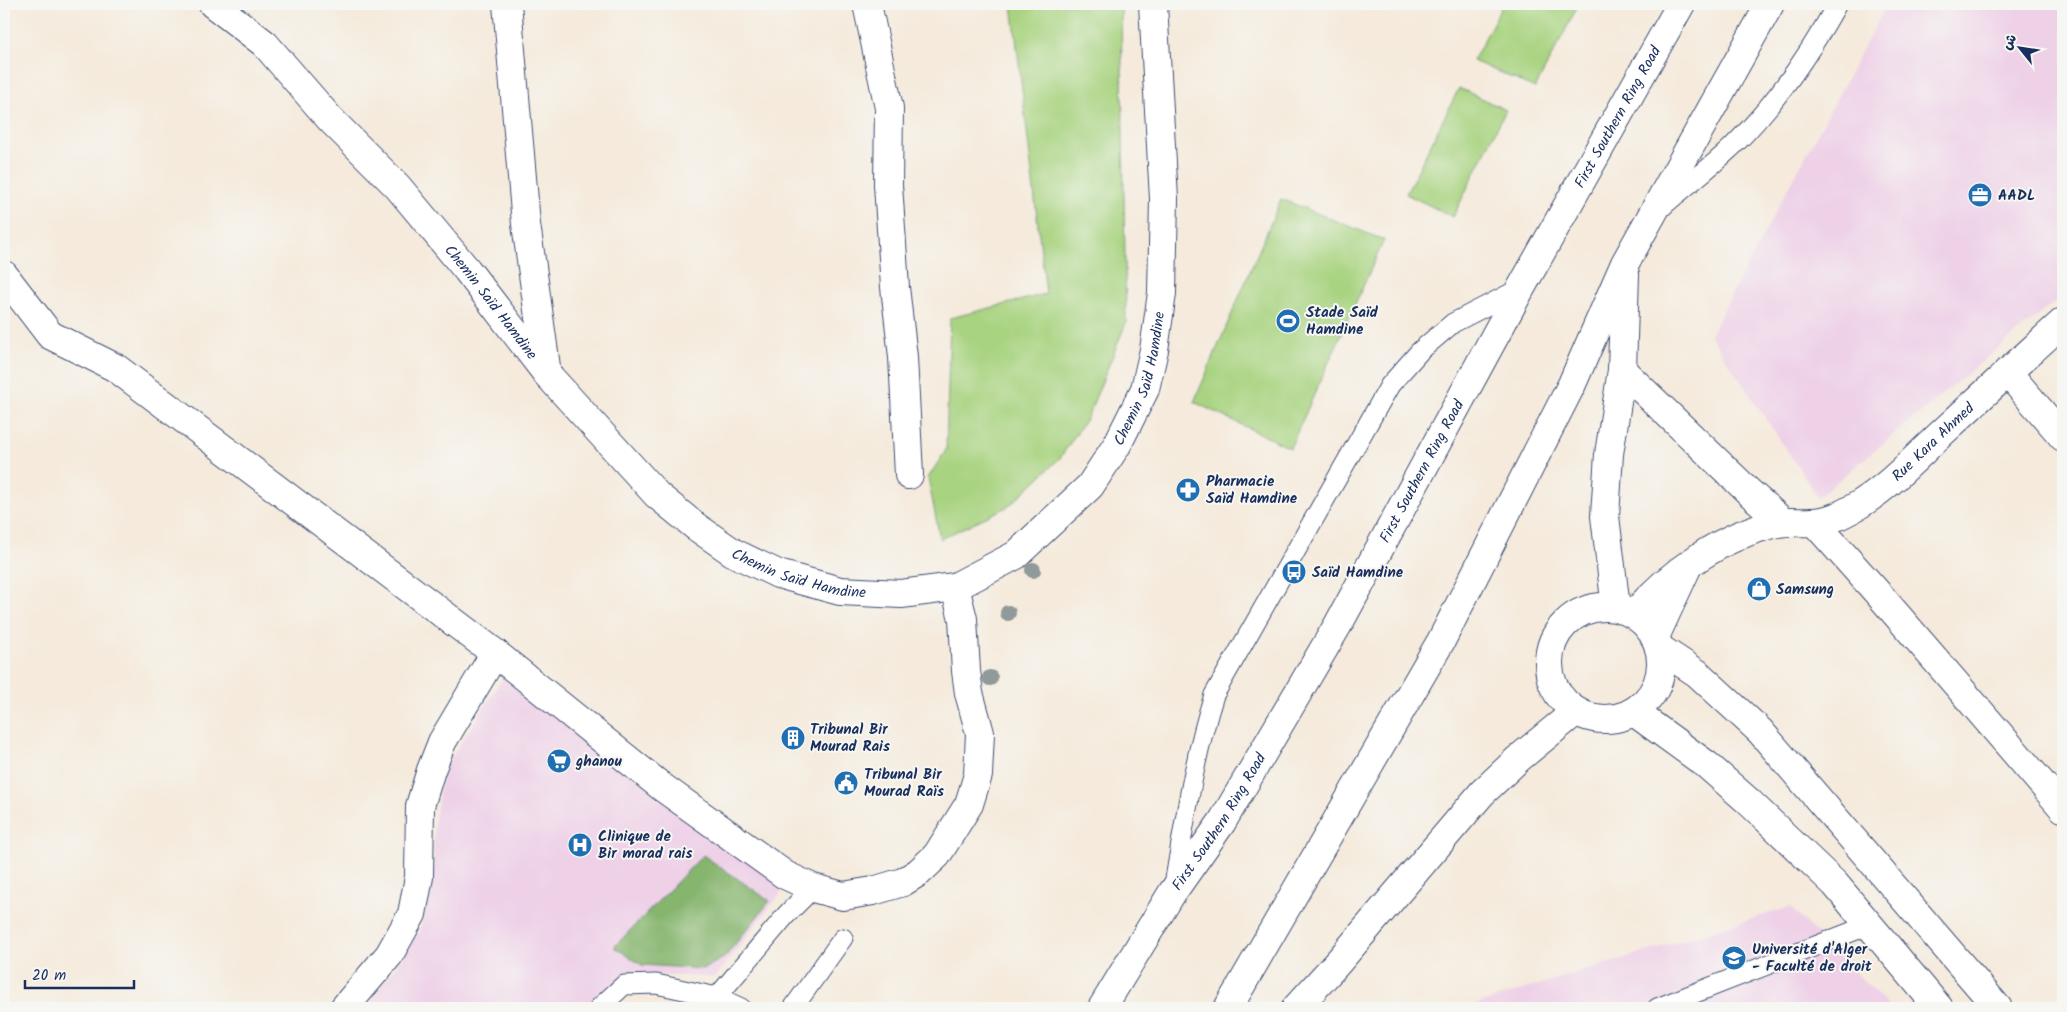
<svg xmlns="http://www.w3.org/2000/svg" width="2067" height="1012" font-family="Kalam,'Playpen Sans Arabic',sans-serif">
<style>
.built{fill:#eed0e7}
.green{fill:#a8d380;stroke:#62816f}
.forest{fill:#86b56e;stroke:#507266}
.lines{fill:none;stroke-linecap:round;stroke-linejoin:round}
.lane-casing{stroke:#3c4b71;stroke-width:21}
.street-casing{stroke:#3c4b71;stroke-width:30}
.secondary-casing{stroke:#3c4b71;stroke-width:30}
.highway-casing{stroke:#3c4b71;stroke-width:30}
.lane{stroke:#fff;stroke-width:19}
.street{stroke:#fff;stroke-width:28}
.secondary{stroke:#fff;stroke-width:28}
.highway{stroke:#fff;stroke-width:28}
.tree{fill:#909a9b}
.labels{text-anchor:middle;stroke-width:4;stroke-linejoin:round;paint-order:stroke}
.street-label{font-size:15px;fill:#1b2f5e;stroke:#f6f6f2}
.poi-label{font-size:15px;font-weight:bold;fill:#1b2f5e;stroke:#f6f6f2;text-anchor:start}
</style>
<rect width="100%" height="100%" fill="#f6f6f2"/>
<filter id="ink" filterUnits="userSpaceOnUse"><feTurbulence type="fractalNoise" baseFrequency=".02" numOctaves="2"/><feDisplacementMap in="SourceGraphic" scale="10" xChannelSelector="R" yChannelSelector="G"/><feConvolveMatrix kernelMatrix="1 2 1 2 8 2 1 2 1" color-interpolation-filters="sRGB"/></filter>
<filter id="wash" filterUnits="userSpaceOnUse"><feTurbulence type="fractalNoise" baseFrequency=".0096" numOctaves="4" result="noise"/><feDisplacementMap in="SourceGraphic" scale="20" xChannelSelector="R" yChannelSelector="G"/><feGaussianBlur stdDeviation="1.12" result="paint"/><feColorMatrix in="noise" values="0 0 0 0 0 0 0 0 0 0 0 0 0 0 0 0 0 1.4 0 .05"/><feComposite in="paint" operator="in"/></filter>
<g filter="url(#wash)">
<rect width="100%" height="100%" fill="#f5eadb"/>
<!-- built -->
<path class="built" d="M1887,4H2063V295L1818,497L1710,335Z
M503,678L784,889L715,977L628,974L593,1008H360L391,974L420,931L434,866V824L443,771Z
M1790,907L1891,1008H1464Z"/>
<!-- green -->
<path class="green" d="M1012,4H1121L1126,323L1088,416L1060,458L1009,506L940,539L928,478L946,450L950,318L1046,294Z
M1503,4H1579L1535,88L1473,61Z
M1459,88L1506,110L1453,217L1406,194Z
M1281,199L1384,240L1290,448L1194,402Z"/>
<!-- forest -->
<path class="forest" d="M703,855L770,901L725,957L704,969L642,965L614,947Z"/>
</g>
<g filter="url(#ink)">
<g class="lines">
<defs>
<path id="lane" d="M1663,206C1686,186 1711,167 1733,146C1774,105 1809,55 1837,4
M1174,885C1185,821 1194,757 1214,695L1390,385L1420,351L1453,323L1521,288
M599,1008L624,985L656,984L717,997L709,1008
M741,1008L717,997L787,914L813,888
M793,1008L843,938
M1657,1008L1869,925"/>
<g id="street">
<path d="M507,4L526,224L547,374"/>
<path d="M867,4L889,108L888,185L895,287L903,357L909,475"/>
<path d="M2007,372L2063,437"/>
<path d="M1814,522L1883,599L2063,808"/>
<path id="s1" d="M1634,614C1669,573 1724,534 1778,523C1789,521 1800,523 1812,522C1829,522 1843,514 1857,506C1889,487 1916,457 1943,432C1983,395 2023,358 2063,322"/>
<path d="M1655,637L1686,570"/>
<path d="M344,1008L389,955L412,914L419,877L420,806L431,770L442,742L495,653"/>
</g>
<g id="secondary">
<path id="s2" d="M213,4L265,44L330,119L398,187L467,270L547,374L657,495L695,526L734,553L778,574L840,591L901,594L955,587L1016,555L1090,486L1117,445L1145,389L1154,350L1162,293L1164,199L1153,4"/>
<path d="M4,275L50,335L116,368L495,653L662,787L785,875L813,888L843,896L873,891L903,882L919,872L937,855L969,804L978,775L980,733L969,693L966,671L963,619L955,587"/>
<circle cx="1605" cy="663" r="56"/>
<path d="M1659,648L1697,673L1760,731L1998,1008"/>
<path d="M1634,712L1707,765L1748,801L1835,884L1939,1008"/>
</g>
<g id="highway">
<path d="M1622,370L1750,493L1783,522"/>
<path d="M1616,608L1605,516L1609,454L1622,370L1625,274"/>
<path id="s3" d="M1102,1008L1172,893L1222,822L1339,623L1521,288L1681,4"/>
<path d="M1228,1008L1441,641L1572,384L1625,263L1770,4"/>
<path d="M1296,1008L1339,961L1482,793L1518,759L1575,712"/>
</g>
</defs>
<!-- lane casing -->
<use href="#lane" class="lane-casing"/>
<!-- street casing -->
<use href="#street" class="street-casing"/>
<!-- secondary casing -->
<use href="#secondary" class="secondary-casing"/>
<!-- highway casing -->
<use href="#highway" class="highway-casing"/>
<!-- lane -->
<use href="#lane" class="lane"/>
<!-- street -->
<use href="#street" class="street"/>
<!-- secondary -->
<use href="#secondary" class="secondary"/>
<!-- highway -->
<use href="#highway" class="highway"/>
</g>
<!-- trees -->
<g class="tree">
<circle cx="1033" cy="570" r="8"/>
<circle cx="1008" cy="613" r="8"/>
<circle cx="990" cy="678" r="8"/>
</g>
</g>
<!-- icons -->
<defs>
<symbol id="office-disc" viewBox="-11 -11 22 22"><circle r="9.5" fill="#1f6fb2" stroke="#f6f6f2"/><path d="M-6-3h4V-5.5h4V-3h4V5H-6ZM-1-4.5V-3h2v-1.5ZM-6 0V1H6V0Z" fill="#fff"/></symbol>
<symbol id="stadium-disc" viewBox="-11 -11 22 22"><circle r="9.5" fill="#1f6fb2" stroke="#f6f6f2"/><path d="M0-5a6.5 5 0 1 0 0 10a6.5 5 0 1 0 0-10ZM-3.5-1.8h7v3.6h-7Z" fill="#fff"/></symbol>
<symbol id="pharmacy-disc" viewBox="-11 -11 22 22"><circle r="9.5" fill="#1f6fb2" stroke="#f6f6f2"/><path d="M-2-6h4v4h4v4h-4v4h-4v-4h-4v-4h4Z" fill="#fff"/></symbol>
<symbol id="bus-disc" viewBox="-11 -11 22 22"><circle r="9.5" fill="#1f6fb2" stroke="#f6f6f2"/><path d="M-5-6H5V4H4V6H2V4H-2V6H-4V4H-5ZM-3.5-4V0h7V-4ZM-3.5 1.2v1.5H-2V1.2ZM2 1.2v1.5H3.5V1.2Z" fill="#fff"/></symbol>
<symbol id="shop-disc" viewBox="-11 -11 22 22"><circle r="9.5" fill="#1f6fb2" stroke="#f6f6f2"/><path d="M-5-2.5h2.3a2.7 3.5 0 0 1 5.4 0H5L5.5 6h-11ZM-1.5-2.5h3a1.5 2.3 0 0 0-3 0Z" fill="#fff"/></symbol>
<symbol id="building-disc" viewBox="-11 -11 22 22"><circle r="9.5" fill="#1f6fb2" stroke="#f6f6f2"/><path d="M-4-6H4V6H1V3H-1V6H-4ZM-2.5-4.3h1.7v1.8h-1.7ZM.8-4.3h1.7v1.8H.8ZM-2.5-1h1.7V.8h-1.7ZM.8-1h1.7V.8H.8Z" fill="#fff"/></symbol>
<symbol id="supermarket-disc" viewBox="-11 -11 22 22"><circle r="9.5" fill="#1f6fb2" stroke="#f6f6f2"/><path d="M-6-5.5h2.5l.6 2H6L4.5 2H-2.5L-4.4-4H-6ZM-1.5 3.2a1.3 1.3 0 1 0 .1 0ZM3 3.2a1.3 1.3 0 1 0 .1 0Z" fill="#fff"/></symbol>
<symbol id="civic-disc" viewBox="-11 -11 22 22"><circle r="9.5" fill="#1f6fb2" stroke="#f6f6f2"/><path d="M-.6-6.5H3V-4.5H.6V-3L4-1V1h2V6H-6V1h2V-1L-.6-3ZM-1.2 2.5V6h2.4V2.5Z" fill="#fff"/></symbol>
<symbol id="hospital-disc" viewBox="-11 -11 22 22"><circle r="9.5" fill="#1f6fb2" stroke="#f6f6f2"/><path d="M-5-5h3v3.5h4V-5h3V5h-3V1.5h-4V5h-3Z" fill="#fff"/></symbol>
<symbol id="university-disc" viewBox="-11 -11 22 22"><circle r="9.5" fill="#1f6fb2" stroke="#f6f6f2"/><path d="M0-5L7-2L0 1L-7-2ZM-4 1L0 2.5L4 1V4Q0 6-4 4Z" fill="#fff"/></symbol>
</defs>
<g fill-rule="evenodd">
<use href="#office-disc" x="1966" y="181" width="28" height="28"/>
<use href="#stadium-disc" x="1274" y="307" width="28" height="28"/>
<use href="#pharmacy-disc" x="1174" y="476" width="28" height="28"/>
<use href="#bus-disc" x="1280" y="558" width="28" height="28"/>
<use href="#shop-disc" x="1745" y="575" width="28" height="28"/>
<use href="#building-disc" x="779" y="724" width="28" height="28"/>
<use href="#supermarket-disc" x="545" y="747" width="28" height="28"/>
<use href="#civic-disc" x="832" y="769" width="28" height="28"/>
<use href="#hospital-disc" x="566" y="831" width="28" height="28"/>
<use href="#university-disc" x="1720" y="944" width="28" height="28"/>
</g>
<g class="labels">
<!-- street labels -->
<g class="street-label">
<text dy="5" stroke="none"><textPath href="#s3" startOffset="1030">First Southern Ring Road</textPath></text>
<text dy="5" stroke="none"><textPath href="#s2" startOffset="409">Chemin Saïd Hamdine</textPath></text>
<text dy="5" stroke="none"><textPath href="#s2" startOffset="1279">Chemin Saïd Hamdine</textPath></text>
<text dy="5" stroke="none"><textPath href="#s1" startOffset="355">Rue Kara Ahmed</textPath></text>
<text dy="5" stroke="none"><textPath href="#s3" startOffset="625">First Southern Ring Road</textPath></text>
<text dy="5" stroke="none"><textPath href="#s2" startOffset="829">Chemin Saïd Hamdine</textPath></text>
<text dy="5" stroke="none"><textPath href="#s3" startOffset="220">First Southern Ring Road</textPath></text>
</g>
<!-- poi labels -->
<g class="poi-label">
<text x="1998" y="200">AADL</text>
<text x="1306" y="317">Stade Saïd<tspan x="1306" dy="17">Hamdine</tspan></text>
<text x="1206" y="486">Pharmacie<tspan x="1206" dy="17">Saïd Hamdine</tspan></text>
<text x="1312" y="577">Saïd Hamdine</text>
<text x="1776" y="594">Samsung</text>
<text x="810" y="734">Tribunal Bir<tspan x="810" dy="17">Mourad Rais</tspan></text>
<text x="576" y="766">ghanou</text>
<text x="864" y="779">Tribunal Bir<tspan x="864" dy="17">Mourad Raïs</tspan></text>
<text x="598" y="841">Clinique de<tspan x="598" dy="17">Bir morad rais</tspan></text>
<text x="1752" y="954">Université d'Alger<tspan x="1752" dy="17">- Faculté de droit</tspan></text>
</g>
</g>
<!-- margin -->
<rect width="2067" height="1012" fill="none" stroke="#f6f6f2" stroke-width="20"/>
<!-- north arrow -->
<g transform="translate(2020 48) rotate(300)" stroke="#f6f6f2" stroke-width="4" paint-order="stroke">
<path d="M0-4L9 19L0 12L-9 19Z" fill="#1b2f5e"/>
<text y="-8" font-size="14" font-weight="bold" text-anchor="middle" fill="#1b2f5e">ش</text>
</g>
<!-- scale -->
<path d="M25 980v8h109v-8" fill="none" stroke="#1b2f5e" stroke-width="2.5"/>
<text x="32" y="980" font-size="15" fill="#1b2f5e" stroke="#f6f6f2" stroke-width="4" paint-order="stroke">20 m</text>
</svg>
